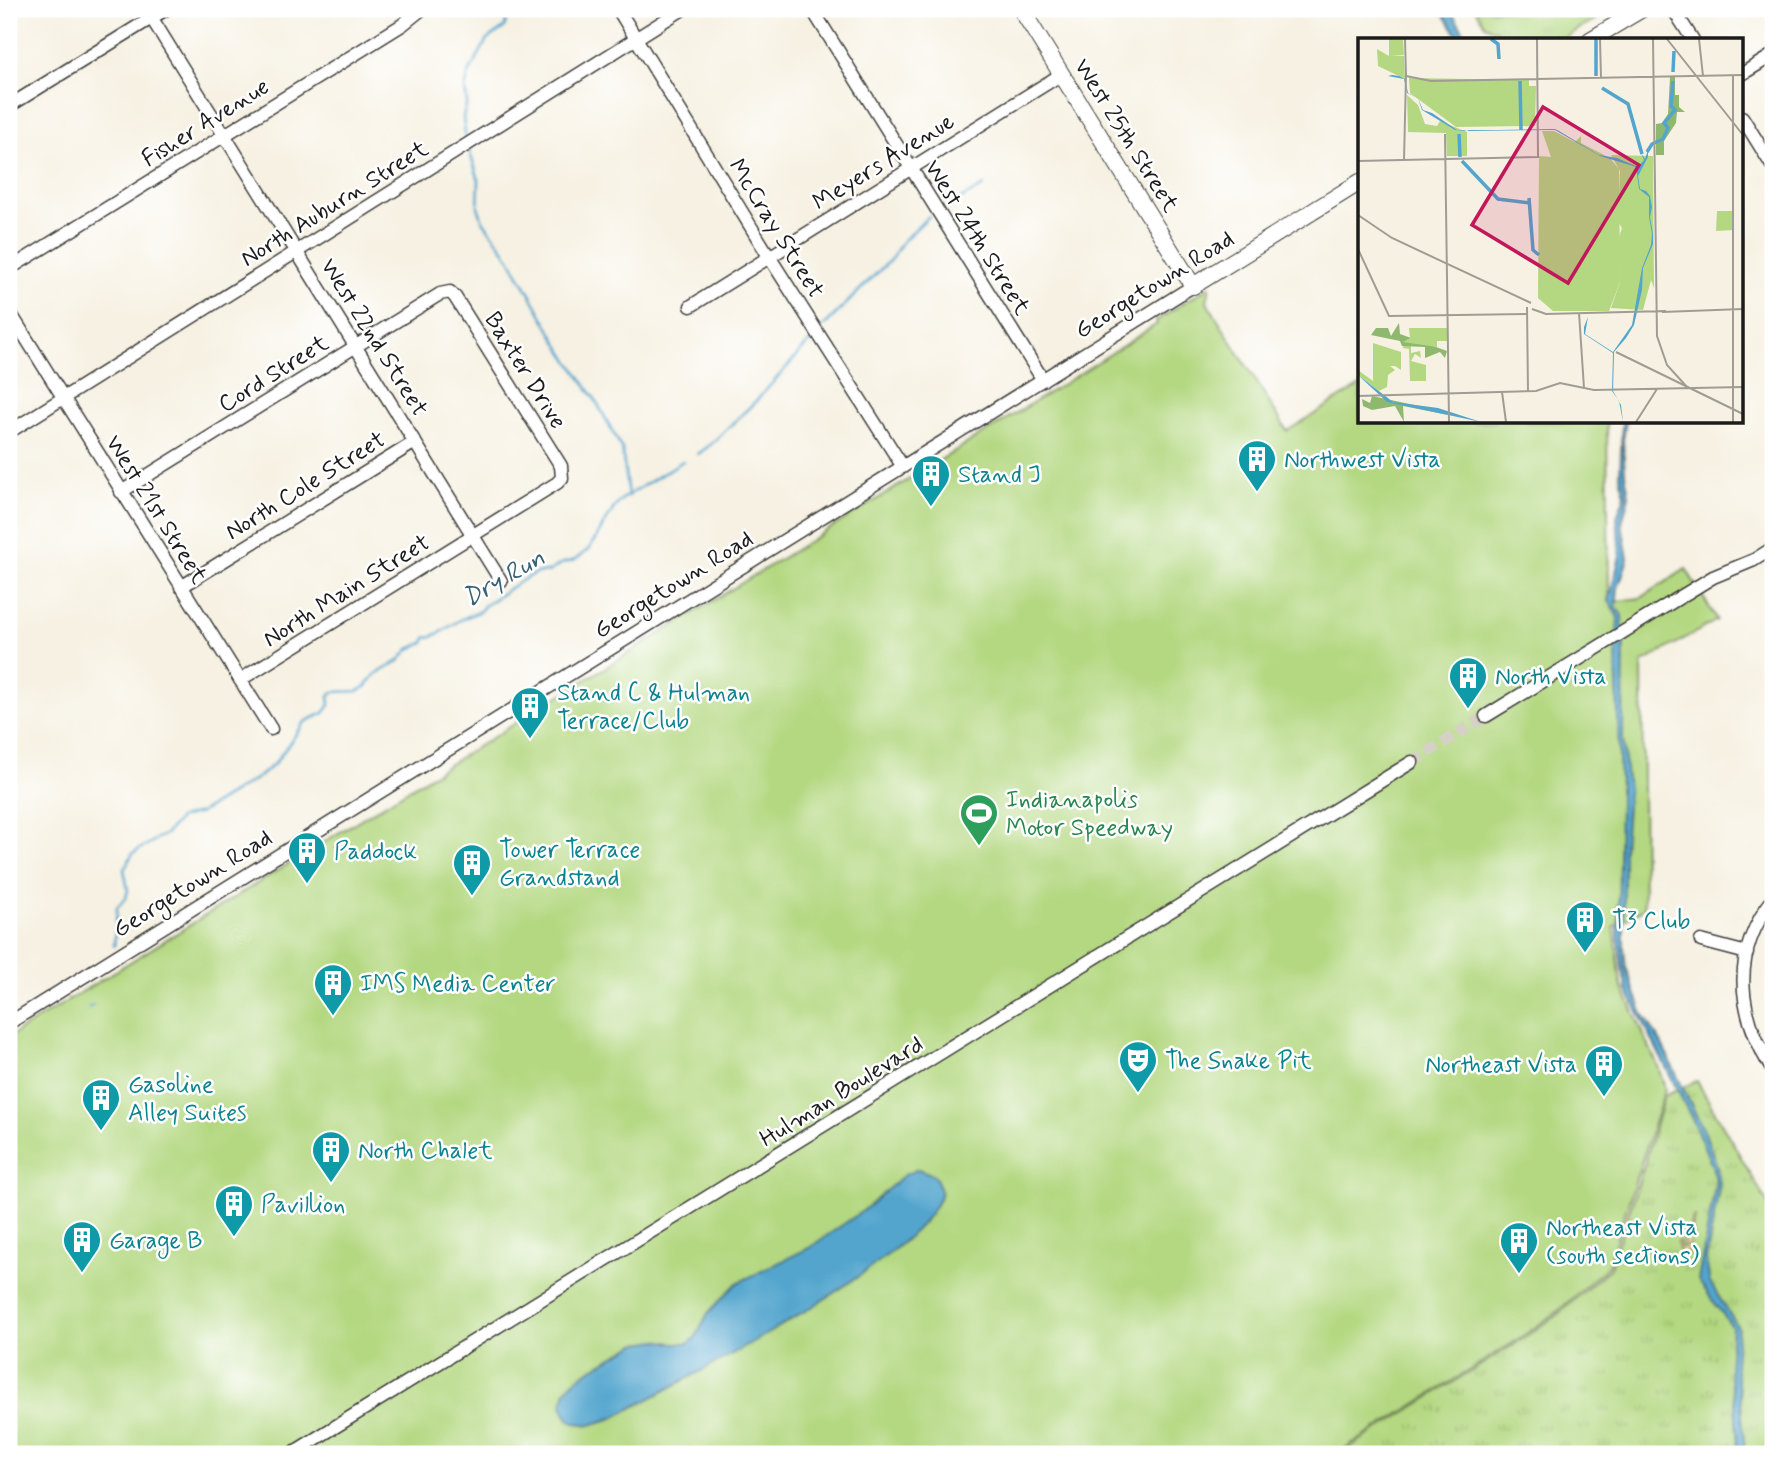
<svg xmlns="http://www.w3.org/2000/svg" width="1782" height="1463" font-family="Mynerve,sans-serif">
<style>
.grass{fill:url(#grass-tufts);stroke:#687a4e;stroke-width:2}
.sand{fill:url(#sand-dots);stroke:#857b5d;stroke-width:2}
.pitch{fill:#b4d881;stroke:#687a4e;stroke-width:2}
.water{fill:#53a5ce;stroke:#386075;stroke-width:2}
.lines{fill:none;stroke-linecap:round;stroke-linejoin:round}
.stream{stroke:#53a5ce;stroke-width:2.5}
.minor-tunnel{stroke:#d5d1c4;stroke-width:12;stroke-dasharray:12 6;stroke-linecap:butt}
.minor-casing{stroke:#3d3c3a;stroke-width:15}
.major-casing{stroke:#3d3c3a;stroke-width:18}
.minor{stroke:#fff;stroke-width:12}
.major{stroke:#fff;stroke-width:16}
.labels{text-anchor:middle;stroke-width:5;stroke-linejoin:round;paint-order:stroke}
.street-label{font-size:24px;fill:#1c1c1c;stroke:#fff}
.culture-label{font-size:24px;fill:#0d838f;stroke:#fff;text-anchor:start}
.leisure-label{font-size:24px;fill:#27864d;stroke:#fff;text-anchor:start}
.water-label{font-size:26px;font-style:italic;fill:#386075;stroke:#fff}
.inset-river{fill:none;stroke:#53a5ce;stroke-width:3.5}
.inset-road{fill:none;stroke:#9f9c93;stroke-width:2}
.view{fill:#c2185b;fill-opacity:0.15;stroke:#c2185b;stroke-width:3.5}
.inset-edge{fill:none;stroke:#1c1c1c;stroke-width:3.5}
</style>
<defs>
<pattern id="grass-tufts" width="24" height="20" patternUnits="userSpaceOnUse" patternTransform="scale(1.75)"><rect width="24" height="20" fill="#b4d881"/><path d="M3 7l-1-3M5 7V3M7 7l1-3M15 17l-1-3M17 17v-4M19 17l1-3" fill="none" stroke="#9ab96f"/></pattern>
<pattern id="sand-dots" width="8" height="8" patternUnits="userSpaceOnUse" patternTransform="scale(1.75)"><rect width="8" height="8" fill="#eeda9e"/><path d="M2 2h.1M6 6h.1" fill="none" stroke="#ccba88" stroke-width="1.8" stroke-linecap="round"/></pattern>
</defs>
<rect width="100%" height="100%" fill="#fff"/>
<filter id="ink" filterUnits="userSpaceOnUse"><feTurbulence type="fractalNoise" baseFrequency=".0143" numOctaves="2"/><feDisplacementMap in="SourceGraphic" scale="14" xChannelSelector="R" yChannelSelector="G"/><feConvolveMatrix kernelMatrix="1 2 1 2 8 2 1 2 1" color-interpolation-filters="sRGB"/></filter>
<filter id="wash" filterUnits="userSpaceOnUse"><feTurbulence type="fractalNoise" baseFrequency=".00686" numOctaves="4" result="noise"/><feDisplacementMap in="SourceGraphic" scale="28" xChannelSelector="R" yChannelSelector="G"/><feGaussianBlur stdDeviation="1.57" result="paint"/><feColorMatrix in="noise" values="0 0 0 0 0 0 0 0 0 0 0 0 0 0 0 0 0 1.4 0 .05"/><feComposite in="paint" operator="in"/></filter>
<g filter="url(#wash)">
<rect width="100%" height="100%" fill="#f6f1e2"/>
<!-- grass -->
<path class="grass" d="M1475,9H1612L1560,40H1510L1505,35L1485,25Z
M1697,1081L1773,1213V1454H1339L1513,1345L1557,1315L1610,1268L1643,1169L1664,1096Z"/>
<!-- sand -->
<path class="sand" d="M1694,1217L1687,1254L1681,1257L1677,1241H1680L1681,1247H1685L1682,1232L1685,1229L1688,1231L1690,1229L1691,1220Z"/>
<!-- pitch -->
<path class="pitch" d="M1210,286L1207,302L1287,431L1360,386V422H1607L1609,602L1641,598L1686,569L1717,620L1642,663L1644,908L1614,927L1621,984L1658,1066L1665,1089L1608,1266L1556,1313L1511,1344L1336,1454H9V1037L1068,381L1157,324L1156,321Z"/>
<!-- water -->
<path class="water" d="M1440,9H1450L1469,40H1461Z
M1622,422H1626L1623,440L1625,474L1629,495L1622,523L1628,559L1618,588L1616,607L1622,615L1624,646L1623,739L1628,790L1624,850V949L1626,967L1642,1012L1661,1043L1705,1133L1717,1166L1720,1184L1706,1260L1710,1283L1738,1327L1735,1365L1741,1401L1745,1454H1735L1738,1449L1735,1403L1729,1371L1732,1327L1698,1280L1716,1181L1712,1166L1693,1121L1627,990L1622,967L1618,935L1620,792L1616,650L1618,618L1609,600L1620,556L1617,517L1625,495L1620,477Z
M918,1169L934,1175C937,1181 942,1188 940,1195C922,1260 677,1384 613,1418L591,1425L575,1423L569,1419L562,1406L566,1390L573,1382L589,1370L638,1343L657,1340L673,1343H689L695,1338L708,1313L737,1283L809,1248L864,1210L904,1175Z"/>
<g class="lines">
<!-- stream -->
<path class="stream" d="M466,141L463,117L467,102L465,88L469,73L487,40L504,28L510,9
M468,147L479,180L478,207L483,221L506,252L560,347L595,399L622,449L628,496
M945,208L984,186
M823,327L892,258L902,242L929,216
M698,454L710,445L757,400L813,338
M114,946L117,907L126,898L128,890L124,869L133,853L167,833L180,818L200,813L260,776L275,763L305,722L324,713L330,705L329,696L332,692L358,691L366,687L375,675L399,661L409,649L424,643L426,638L438,634L460,620L480,611L485,605L519,582L536,573L548,572L561,564L575,560L589,549L614,508L622,499L683,461
M88,1008L93,1005"/>
</g>
</g>
<g filter="url(#ink)">
<g class="lines">
<!-- minor-tunnel -->
<path class="minor-tunnel" d="M1412,762L1486,716"/>
<defs>
<path id="minor" d="M146,9L501,581
M618,9L770,258L903,467
M812,9L1043,380
M1673,9L1693,40
M1742,74L1773,55
M9,106L166,9
M1742,117L1773,167
M9,269L402,25L422,9
M691,306L1062,74
M9,311L271,729
M9,432L683,9
M121,492L440,294L450,292L455,297L561,466L562,478L557,483L240,680
M181,587L415,442
M1486,716L1713,577L1754,560L1773,548
M1773,899C1729,956 1738,1014 1773,1071
M1701,941L1747,953
M9,1023L1193,286
M291,1454L1412,762"/>
<path id="major" d="M1021,9L1193,286L1360,182
M1590,40L1642,9"/>
</defs>
<!-- minor casing -->
<use href="#minor" class="minor-casing"/>
<!-- major casing -->
<use href="#major" class="major-casing"/>
<!-- minor -->
<use href="#minor" class="minor"/>
<!-- major -->
<use href="#major" class="major"/>
</g>
</g>
<!-- icons -->
<defs>
<symbol id="building-pin" viewBox="-11 -11 22 30"><path d="M0 17L-7.5 6A9.5 9.5 0 1 1 7.5 6Z" fill="#0f9aa8" stroke="#fff"/><path d="M-4-6H4V6H1V3H-1V6H-4ZM-2.5-4.3h1.7v1.8h-1.7ZM.8-4.3h1.7v1.8H.8ZM-2.5-1h1.7V.8h-1.7ZM.8-1h1.7V.8H.8Z" fill="#fff"/></symbol>
<symbol id="stadium-pin" viewBox="-11 -11 22 30"><path d="M0 17L-7.5 6A9.5 9.5 0 1 1 7.5 6Z" fill="#2e9e5b" stroke="#fff"/><path d="M0-5a6.5 5 0 1 0 0 10a6.5 5 0 1 0 0-10ZM-3.5-1.8h7v3.6h-7Z" fill="#fff"/></symbol>
<symbol id="theatre-pin" viewBox="-11 -11 22 30"><path d="M0 17L-7.5 6A9.5 9.5 0 1 1 7.5 6Z" fill="#0f9aa8" stroke="#fff"/><path d="M-5-5.5Q0-4 5-5.5V0Q5 5 0 6Q-5 5-5 0ZM-3.3-2.5H-1v1.5H-3.3ZM1-2.5H3.3v1.5H1ZM-2.8 1Q0 5.5 2.8 1Z" fill="#fff"/></symbol>
</defs>
<g fill-rule="evenodd">
<use href="#building-pin" x="1235" y="437" width="44" height="60"/>
<use href="#building-pin" x="909" y="452" width="44" height="60"/>
<use href="#building-pin" x="1446" y="654" width="44" height="60"/>
<use href="#building-pin" x="508" y="684" width="44" height="60"/>
<use href="#stadium-pin" x="957" y="791" width="44" height="60"/>
<use href="#building-pin" x="285" y="829" width="44" height="60"/>
<use href="#building-pin" x="450" y="841" width="44" height="60"/>
<use href="#building-pin" x="1563" y="898" width="44" height="60"/>
<use href="#building-pin" x="311" y="961" width="44" height="60"/>
<use href="#theatre-pin" x="1116" y="1038" width="44" height="60"/>
<use href="#building-pin" x="1582" y="1042" width="44" height="60"/>
<use href="#building-pin" x="79" y="1076" width="44" height="60"/>
<use href="#building-pin" x="309" y="1128" width="44" height="60"/>
<use href="#building-pin" x="212" y="1182" width="44" height="60"/>
<use href="#building-pin" x="60" y="1218" width="44" height="60"/>
<use href="#building-pin" x="1497" y="1219" width="44" height="60"/>
</g>
<g class="labels">
<!-- street labels -->
<g class="street-label">
<text transform="translate(205 122) rotate(-32)" y="8">Fisher Avenue</text>
<text transform="translate(1127 135) rotate(58)" y="8">West 25th Street</text>
<text transform="translate(883 161) rotate(-32)" y="8">Meyers Avenue</text>
<text transform="translate(334 203) rotate(-32)" y="8">North Auburn Street</text>
<text transform="translate(777 228) rotate(58)" y="8">McCray Street</text>
<text transform="translate(978 237) rotate(58)" y="8">West 24th Street</text>
<text transform="translate(1154 284) rotate(-32)" y="8">Georgetown Road</text>
<text transform="translate(375 337) rotate(58)" y="8">West 22nd Street</text>
<text transform="translate(526 370) rotate(58)" y="8">Baxter Drive</text>
<text transform="translate(273 373) rotate(-32)" y="8">Cord Street</text>
<text transform="translate(305 485) rotate(-32)" y="8">North Cole Street</text>
<text transform="translate(157 509) rotate(58)" y="8">West 21st Street</text>
<text transform="translate(673 584) rotate(-32)" y="8">Georgetown Road</text>
<text transform="translate(346 590) rotate(-32)" y="8">North Main Street</text>
<text transform="translate(192 883) rotate(-32)" y="8">Georgetown Road</text>
<text transform="translate(841 1091) rotate(-32)" y="8">Hulman Boulevard</text>
</g>
<!-- culture labels -->
<g class="culture-label">
<text x="1284" y="467">Northwest Vista</text>
<text x="958" y="482">Stand J</text>
<text x="1495" y="684">North Vista</text>
<text x="557" y="700">Stand C &amp; Hulman<tspan x="557" dy="28">Terrace/Club</tspan></text>
<text x="499" y="857">Tower Terrace<tspan x="499" dy="28">Grandstand</tspan></text>
<text x="334" y="859">Paddock</text>
<text x="1612" y="928">T3 Club</text>
<text x="360" y="991">IMS Media Center</text>
<text x="1165" y="1068">The Snake Pit</text>
<text x="1577" y="1072" text-anchor="end">Northeast Vista</text>
<text x="128" y="1092">Gasoline<tspan x="128" dy="28">Alley Suites</tspan></text>
<text x="358" y="1158">North Chalet</text>
<text x="261" y="1212">Pavillion</text>
<text x="1546" y="1235">Northeast Vista<tspan x="1546" dy="28">(south sections)</tspan></text>
<text x="109" y="1248">Garage B</text>
</g>
<!-- leisure labels -->
<g class="leisure-label">
<text x="1006" y="807">Indianapolis<tspan x="1006" dy="28">Motor Speedway</tspan></text>
</g>
<!-- water labels -->
<g class="water-label">
<text transform="translate(503 577) rotate(-30)" y="9">Dry Run</text>
</g>
</g>
<!-- overview -->
<g transform="translate(1358 38)">
<rect width="385" height="385" fill="#f6f1e2"/>
<path d="M51,40L171,42V48H178L177,88L98,89L52,55ZM49,57L60,67L67,86L79,88L82,83L109,94V118H89L88,95L50,94ZM253,117L295,118L296,250L293,242L285,272L253,270L262,244L260,202L264,190L260,184L262,133ZM15,305L43,314V332L37,328H32L37,332L30,337L29,349L21,353L0,337V332L15,343ZM46,305L53,308V315L62,313L63,320L57,316L53,323L68,327V343H52L51,311L45,310Z" fill="#b4d881"/>
<path d="M312,39H317V57H321V69L327,74H319L318,85L306,103V117H298V86L304,85L310,76ZM41,285L42,296L89,313L87,320L82,314L67,320V309L44,308L42,303L13,297L18,290H30L33,298ZM14,358L80,372L90,377L45,368L46,384L37,368L14,372L5,368L4,361L12,365Z" fill="#8fb86f"/>
<path d="M31,1H45L46,17L33,18H46L47,41L20,28L19,11L31,18ZM359,173H375L376,192L358,193ZM51,290H89V303H79V309L45,304L52,300Z" fill="#b4d881"/>
<path d="M184,93H196L217,104L223,98V105L252,120L261,131L262,244L251,273H195L180,260L181,118L193,119Z" fill="#b4d881"/>
<path d="M0,24L23,29L30,38L34,37L41,38L47,41L50,55L60,60L65,72L74,75L99,92H106L109,93L111,92H140L194,91H197L201,93L241,117L259,120L280,129L286,122L283,115L287,121L290,112V119L280,138L282,151L288,153L292,158L294,169L292,179L295,196V206L285,230L284,252L276,287L268,300L256,314L255,353L263,367L265,384L261,363L254,353L255,315L226,296V289L230,279L222,269L230,279L227,296L255,314L274,287L284,230L293,207L294,196L291,179V159L281,151L278,129L242,118L197,92L109,93L97,92L64,72L60,60L49,55L46,41L30,38L23,29ZM0,337L35,364L80,370L123,384L29,364Z" fill="#53a5ce"/>
<path class="inset-river" d="M133,1L140,6L141,21M315,34L316,13M238,38V1M162,43L163,92M244,50L270,66L284,116M101,96L102,119M289,114L294,106L305,101L310,90L306,85L317,72L313,68L315,43M104,123L140,161L172,165M171,160L175,212L181,217"/>
<path class="inset-road" d="M47,1L48,38M242,1L243,40M295,1L299,298L309,327L329,349M309,1L385,97M341,1L345,38M179,41L385,37M87,96L91,384M88,121L180,119L179,1M46,122L48,38L73,43L179,41M0,123L88,121M0,177L34,200L173,265M0,211L31,278L170,276M169,269L170,354M174,271L188,276L308,273M304,274L385,271M221,275L226,350M258,314L385,376M144,354L148,384M0,358L178,353L202,345L236,352L385,349M278,384L299,351M375,384V37"/>
<path class="view" d="M185,69L281,127L210,245L114,187Z"/>
<rect width="385" height="385" class="inset-edge"/>
</g>
<!-- margin -->
<rect width="1782" height="1463" fill="none" stroke="#fff" stroke-width="35"/>
</svg>
